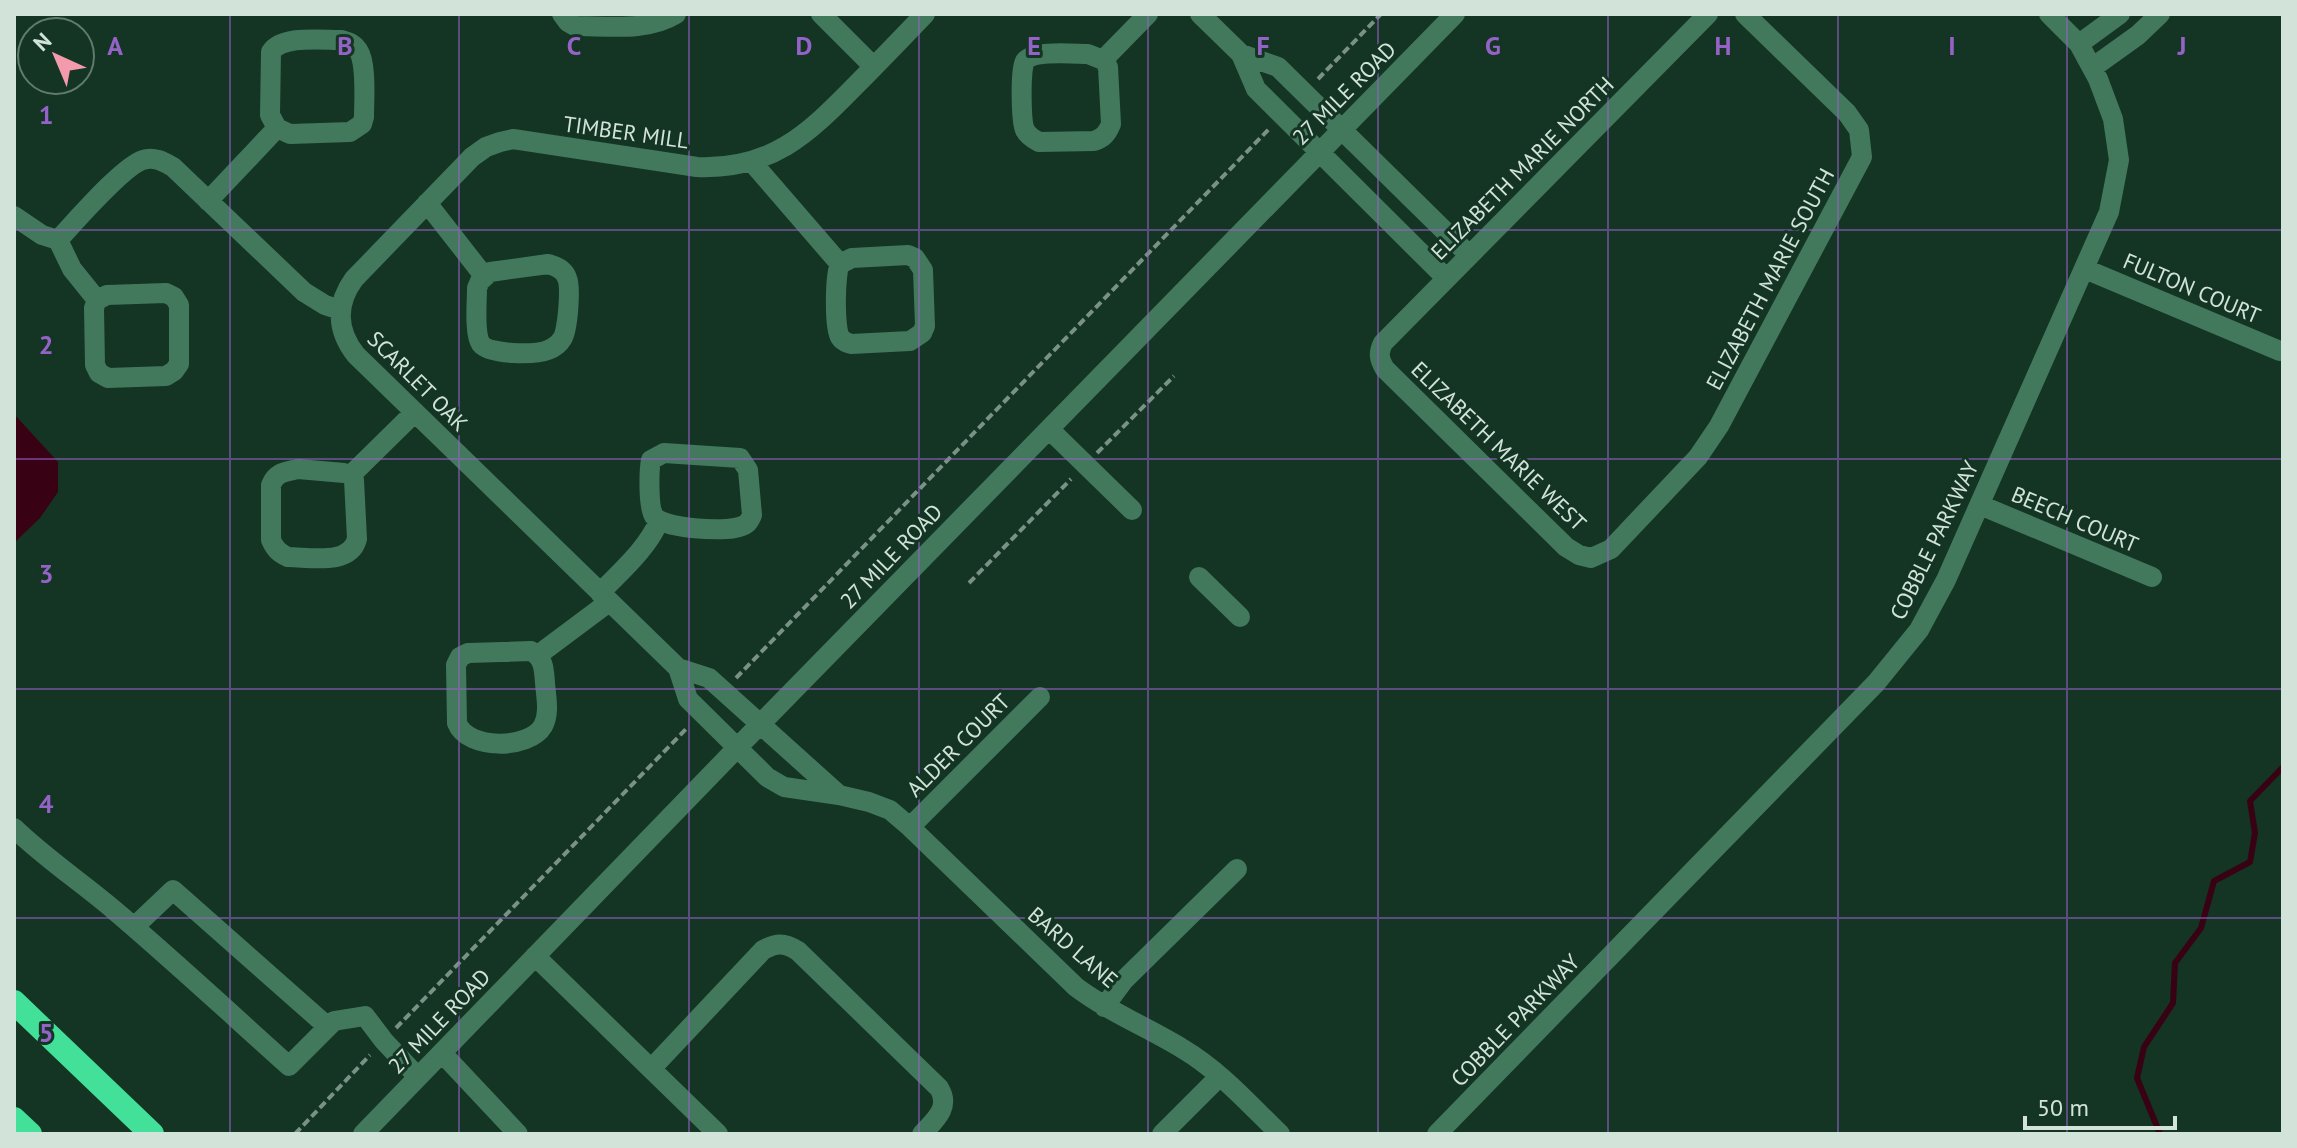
<svg xmlns="http://www.w3.org/2000/svg" width="2297" height="1148" font-family="'PT Sans',sans-serif">
<style>
.water{fill:#380214}
.lines{fill:none;stroke-linecap:round;stroke-linejoin:round}
.stream{stroke:#380214;stroke-width:6}
.path{stroke:#7a9285;stroke-width:4;stroke-dasharray:8 4;stroke-linecap:butt}
.minor{stroke:#42785b;stroke-width:20}
.highway{stroke:#43e099;stroke-width:24}
.grid{fill:none;stroke:#9563c7;stroke-width:2;stroke-opacity:0.55}
.labels{text-anchor:middle;stroke-width:6;stroke-linejoin:round;paint-order:stroke}
.street-label{font-size:22px;fill:#d2e4d9;stroke:#143424}
.grid-label{font-size:26px;text-anchor:middle;font-weight:bold;fill:#9563c7;stroke:#143424;stroke-width:6;stroke-linejoin:round;paint-order:stroke}
</style>
<rect width="100%" height="100%" fill="#143424"/>
<!-- water -->
<path class="water" d="M14,414L58,462V492L40,518L14,543Z"/>
<g class="lines">
<!-- stream -->
<path class="stream" d="M2160,1134L2137,1078L2144,1047L2173,1003L2175,963L2201,928L2214,881L2250,862L2255,833L2250,801L2283,767"/>
<!-- path -->
<path class="path" d="M1318,79L1381,14
M1097,453L1174,376
M969,583L1071,479
M736,678L1270,128
M396,1028L688,727
M295,1134L370,1055"/>
<!-- minor -->
<path class="minor" d="M562,14L568,22L575,26C608,26 647,32 676,14
M821,14L874,67
M1200,14L1241,54
M1708,14L1383,343C1378,353 1379,359 1385,369L1566,547L1579,555L1591,558L1611,549L1698,457L1719,426L1862,157L1859,130L1847,113L1745,14
M342,40C349,42 354,44 358,50C367,63 364,100 364,117L362,124L350,132L290,134L277,128L270,115L271,52C282,35 321,40 342,40Z
M2079,44L2120,14
M1088,54L1103,60L1108,67L1111,124C1107,134 1103,138 1094,141L1039,142C1033,139 1028,136 1025,130C1021,122 1020,68 1025,61C1034,50 1074,54 1088,54Z
M1103,60L1148,14
M2092,68L2138,35L2160,14
M751,161L840,264
M208,201L277,128
M427,203L484,276
M14,216L42,235L58,240
M58,240C75,222 123,166 143,160C154,156 164,162 173,167L304,292L325,305L340,310
M58,240L72,269L97,300
M908,255L915,258L923,270L925,326L922,333L910,341L851,344C846,342 843,342 840,337C834,327 835,273 840,264L852,258Z
M548,264C556,266 564,269 567,278C571,287 568,331 562,339C559,344 553,348 548,350C535,355 490,355 481,344C474,334 477,301 477,288L480,281L490,272Z
M2085,269L2280,351
M1446,278L1256,89L1241,54L1278,67L1469,255
M166,293L174,297L179,305V364L174,371L166,376L108,378L99,373L95,365L94,308L97,300L107,295Z
M1049,429L1132,510
M664,453L740,458L748,470L752,515C749,522 747,525 739,527C725,532 663,529 654,516C648,507 649,470 651,460Z
M298,469L344,473L351,475L354,480L357,539C350,566 310,557 288,557C279,553 275,549 271,540V485C276,472 285,472 298,469Z
M351,475L415,412
M1980,505L2152,577
M1199,577L1240,617
M600,593C621,571 647,549 659,521
M531,651C544,658 544,669 545,683C546,697 550,713 543,726C529,750 467,750 457,723L456,665L460,657L468,653Z
M538,655L609,602
M678,668L356,355C337,331 335,305 354,279L472,157L486,147L500,142L513,139L697,167C771,170 807,135 856,85C879,62 902,38 925,14
M839,795L709,678L678,668L688,699L767,777L784,787L839,795L869,802L890,810L910,827L1076,987C1109,1012 1147,1027 1183,1049C1220,1071 1249,1104 1280,1134
M910,827L1040,697
M14,828C45,858 81,882 114,910C173,960 231,1014 289,1066L334,1021L365,1016L384,1041L418,1077
M134,927L173,890L328,1027
M535,956L718,1134
M1104,1007L1124,980L1237,869
M442,1053L518,1134
M651,1069L763,950C776,943 784,942 798,951L939,1088C951,1107 935,1120 922,1134
M363,1134L736,749L1455,14
M1162,1134L1220,1076
M1437,1134L1876,683L1919,630L1946,580L2109,212L2119,160L2113,119L2098,79L2079,44L2049,14"/>
<!-- highway -->
<path class="highway" d="M14,1002L152,1134
M14,1119L30,1134"/>
</g>
<!-- grid -->
<path class="grid" d="M230,14V1134M459,14V1134M689,14V1134M919,14V1134M1148,14V1134M1378,14V1134M1608,14V1134M1838,14V1134M2067,14V1134M14,230H2283M14,459H2283M14,689H2283M14,918H2283"/>
<g class="labels">
<!-- street labels -->
<g class="street-label">
<text transform="translate(1344 93) rotate(-45)" y="8">27 MILE ROAD</text>
<text transform="translate(626 132) rotate(8)" y="8">TIMBER MILL</text>
<text transform="translate(1522 168) rotate(-45)" y="8">ELIZABETH MARIE NORTH</text>
<text transform="translate(1770 279) rotate(-62)" y="8">ELIZABETH MARIE SOUTH</text>
<text transform="translate(2192 288) rotate(23)" y="8">FULTON COURT</text>
<text transform="translate(418 381) rotate(45)" y="8">SCARLET OAK</text>
<text transform="translate(1499 446) rotate(44)" y="8">ELIZABETH MARIE WEST</text>
<text transform="translate(2075 519) rotate(23)" y="8">BEECH COURT</text>
<text transform="translate(1934 540) rotate(-64)" y="8">COBBLE PARKWAY</text>
<text transform="translate(891 556) rotate(-46)" y="8">27 MILE ROAD</text>
<text transform="translate(958 745) rotate(-45)" y="8">ALDER COURT</text>
<text transform="translate(1073 947) rotate(41)" y="8">BARD LANE</text>
<text transform="translate(1515 1020) rotate(-46)" y="8">COBBLE PARKWAY</text>
<text transform="translate(439 1021) rotate(-46)" y="8">27 MILE ROAD</text>
</g>
</g>
<g class="grid-label">
<text x="115" y="55">A</text>
<text x="345" y="55">B</text>
<text x="574" y="55">C</text>
<text x="804" y="55">D</text>
<text x="1034" y="55">E</text>
<text x="1263" y="55">F</text>
<text x="1493" y="55">G</text>
<text x="1723" y="55">H</text>
<text x="1952" y="55">I</text>
<text x="2182" y="55">J</text>
<text x="46" y="124">1</text>
<text x="46" y="354">2</text>
<text x="46" y="583">3</text>
<text x="46" y="813">4</text>
<text x="46" y="1042">5</text>
</g>
<!-- border -->
<rect width="2297" height="1148" fill="none" stroke="#d2e4d9" stroke-width="32"/>
<!-- north arrow -->
<g transform="translate(56 56) rotate(316)"><circle r="38" fill="#143424" stroke="#607a6c" stroke-width="2"/>
<path d="M0-6L14 30L0 20L-14 30Z" fill="#f39aac"/>
<text y="-12" font-size="22" font-weight="bold" text-anchor="middle" fill="#d2e4d9">N</text>
</g>
<!-- scale -->
<path d="M2025 1116v12h150v-12" fill="none" stroke="#d2e4d9" stroke-width="4"/>
<text x="2037" y="1116" font-size="24" fill="#d2e4d9" stroke="#143424" stroke-width="6" paint-order="stroke">50 m</text>
</svg>
